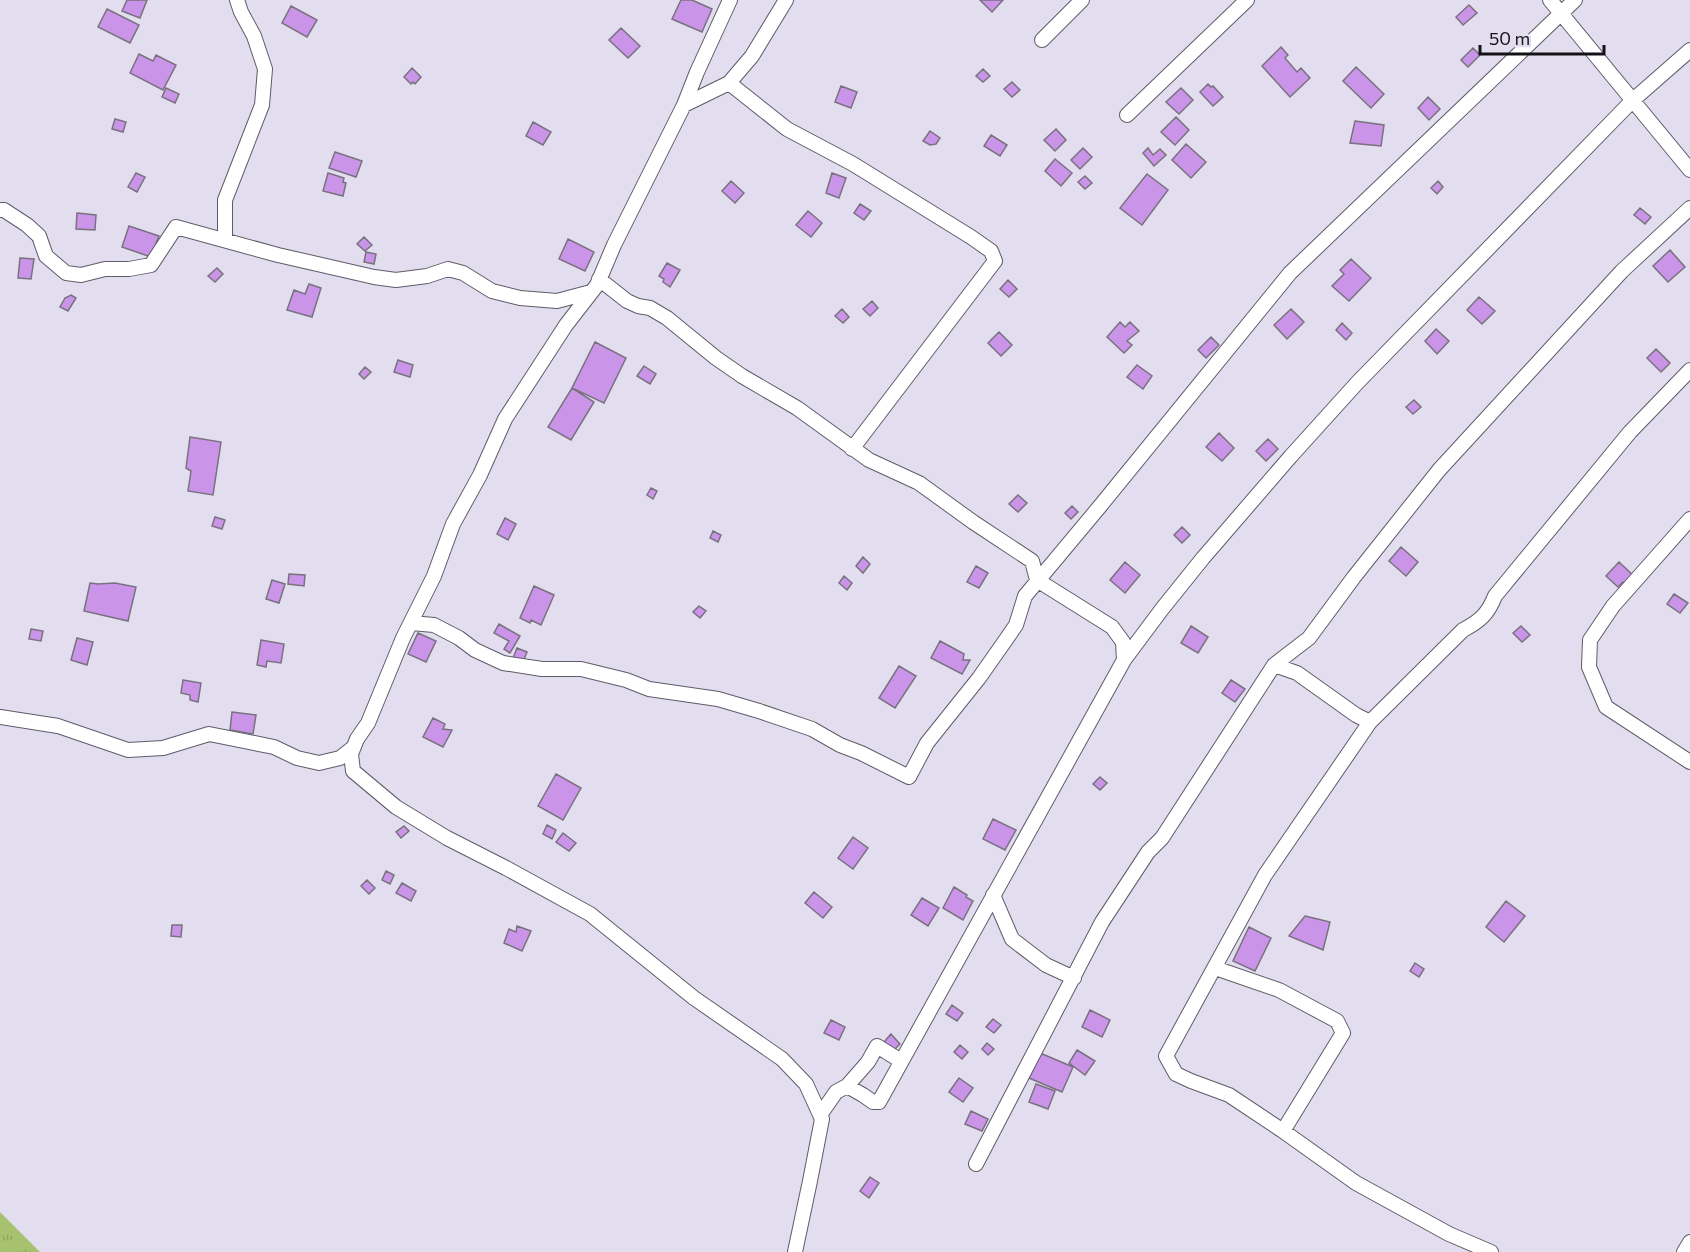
<svg xmlns="http://www.w3.org/2000/svg" width="1690" height="1252" font-family="Commissioner,sans-serif">
<style>
.grass{fill:url(#grass-tufts)}
.building{fill:#ca95e9;stroke:#79717e;stroke-width:1.5}
.lines{fill:none;stroke-linecap:round;stroke-linejoin:round}
.minor-casing{stroke:#5f5b69;stroke-width:16}
.minor{stroke:#fff;stroke-width:14}
</style>
<defs>
<pattern id="grass-tufts" width="24" height="20" patternUnits="userSpaceOnUse" patternTransform="scale(1.5)"><rect width="24" height="20" fill="#a7c26e"/><path d="M3 7l-1-3M5 7V3M7 7l1-3M15 17l-1-3M17 17v-4M19 17l1-3" fill="none" stroke="#8fa65f"/></pattern>
</defs>
<rect width="100%" height="100%" fill="#e3deef"/>
<!-- grass -->
<path class="grass" d="M0,1212L40,1252H0Z"/>
<!-- building -->
<path class="building" d="M127,0H147L140,18L122,11Z
M681,0H692L712,9L702,32L672,19Z
M980,0H1003L992,12Z
M1469,5L1477,13L1463,25L1456,17Z
M291,6L317,20L307,37L282,23Z
M107,9L139,25L130,43L98,27Z
M621,28L640,46L628,58L609,40Z
M1281,47L1288,55L1285,58L1297,72L1301,68L1310,78L1290,97L1262,66Z
M1473,48L1480,55L1468,67L1461,60Z
M139,54L153,61L156,55L176,65L163,90L130,73Z
M1356,67L1384,94L1371,108L1343,81Z
M412,68L421,77L415,84L413,82L411,84L404,77Z
M983,69L990,76L983,82L976,76Z
M1012,82L1020,90L1012,97L1004,89Z
M1208,84L1211,87L1213,86L1223,97L1213,106L1200,92Z
M841,86L857,92L851,108L835,102Z
M166,88L179,94L175,103L162,97Z
M1181,88L1193,100L1179,114L1166,102Z
M1428,97L1440,109L1429,120L1418,108Z
M1176,117L1189,130L1175,145L1161,132Z
M115,119L126,122L123,132L112,129Z
M1355,121L1384,125L1381,146L1350,143Z
M533,122L551,132L543,145L526,136Z
M1056,129L1066,140L1055,151L1044,140Z
M930,131L940,138L936,144L930,145L923,141Z
M991,135L1007,145L1000,156L984,146Z
M1186,144L1206,162L1191,178L1172,160Z
M1083,148L1092,157L1080,169L1071,160Z
M1148,148L1153,155L1160,149L1166,155L1154,166L1143,153Z
M335,152L362,161L356,177L329,168Z
M1055,159L1072,173L1061,186L1045,171Z
M136,173L145,177L137,192L128,187Z
M328,173L344,178L343,182L346,183L343,196L323,191Z
M832,173L846,178L839,198L826,193Z
M1147,174L1168,190L1142,225L1120,208Z
M1085,176L1092,183L1085,189L1078,182Z
M731,181L744,193L735,203L722,191Z
M1438,181L1443,187L1437,194L1431,188Z
M860,204L871,211L864,220L854,213Z
M1640,208L1651,217L1645,224L1634,215Z
M808,211L822,223L811,237L796,225Z
M77,213L96,215L95,230L76,229Z
M129,226L159,236L151,257L122,247Z
M364,237L372,245L365,251L357,244Z
M568,239L594,252L585,271L559,259Z
M1670,250L1685,267L1668,282L1653,266Z
M366,252L376,254L374,264L364,262Z
M20,258L34,259L31,279L18,278Z
M1351,259L1371,278L1349,301L1332,286L1344,274L1340,270Z
M667,263L680,270L670,287L663,282L664,279L659,276Z
M217,268L223,274L215,282L208,276Z
M1008,280L1017,289L1009,297L1000,289Z
M309,284L321,288L312,317L287,310L294,290L305,294Z
M71,295L76,298L68,311L60,307L65,298Z
M1479,297L1495,311L1482,324L1467,310Z
M872,301L878,308L870,316L863,309Z
M842,309L849,317L843,323L835,316Z
M1291,309L1304,322L1287,339L1274,325Z
M1120,322L1125,327L1130,322L1139,331L1127,341L1132,345L1124,353L1107,337Z
M1342,323L1352,333L1346,340L1336,330Z
M1436,329L1449,341L1437,354L1425,341Z
M999,332L1012,345L1001,356L988,343Z
M1211,337L1219,345L1206,358L1198,350Z
M595,342L626,358L604,403L572,388Z
M1656,349L1670,363L1661,372L1647,358Z
M398,360L413,365L410,377L394,372Z
M1137,365L1152,376L1143,389L1127,377Z
M644,366L656,374L650,384L637,376Z
M365,367L371,372L364,379L359,374Z
M572,388L594,402L571,440L548,427Z
M1414,400L1421,407L1413,414L1406,407Z
M1219,433L1234,448L1222,461L1206,447Z
M190,437L221,442L213,495L188,491L191,471L186,468Z
M1268,439L1278,449L1266,461L1256,451Z
M651,488L657,491L653,499L647,495Z
M1018,495L1027,503L1018,512L1009,504Z
M1072,506L1078,512L1071,519L1065,513Z
M215,517L225,520L222,529L212,526Z
M505,518L516,524L508,540L497,534Z
M1182,527L1190,535L1182,543L1174,535Z
M713,531L721,535L718,542L710,538Z
M1401,547L1418,562L1406,576L1389,561Z
M863,557L870,564L863,573L856,566Z
M1125,562L1140,575L1125,593L1110,580Z
M1619,562L1636,578L1627,586L1623,582L1618,587L1606,576Z
M976,566L988,573L979,588L967,582Z
M289,574L305,575L304,586L288,584Z
M844,576L852,583L847,590L839,583Z
M272,580L285,584L279,603L266,599Z
M90,583L98,584L115,583L136,587L128,621L84,611Z
M534,586L554,595L541,625L531,620L530,623L520,618Z
M1674,594L1688,603L1680,613L1667,604Z
M699,606L706,611L700,618L693,612Z
M499,624L520,636L510,653L504,649L509,641L494,633Z
M1191,626L1208,637L1198,653L1181,643Z
M1521,626L1530,635L1522,642L1513,633Z
M31,629L43,631L41,641L29,639Z
M418,633L436,641L426,662L408,654Z
M77,638L93,642L87,665L71,660Z
M261,640L284,644L281,663L267,661L266,667L257,665Z
M940,641L964,654L963,660H970L962,674L931,658Z
M517,648L527,652L523,662L513,658Z
M899,666L916,676L895,708L879,698Z
M183,680L201,683L198,702L190,700V695L181,693Z
M1231,680L1245,689L1235,702L1222,693Z
M232,712L256,715L253,734L230,730Z
M433,718L445,724L443,729L452,730L443,747L423,737Z
M556,774L581,788L563,820L538,806Z
M1100,777L1107,783L1100,790L1093,784Z
M993,819L1016,830L1005,850L983,839Z
M547,825L556,830L552,839L543,834Z
M404,826L409,831L401,838L396,832Z
M563,833L576,843L569,851L556,842Z
M853,837L868,848L853,869L838,858Z
M386,871L394,875L390,884L382,880Z
M367,880L375,888L369,894L361,886Z
M402,883L416,891L411,901L396,893Z
M954,887L967,895L966,897L973,901L963,920L943,908Z
M814,892L832,907L823,918L805,903Z
M922,898L939,908L928,926L911,915Z
M1506,901L1525,916L1504,942L1486,927Z
M1305,916L1330,922L1323,950L1289,936Z
M172,925H182L181,937L171,936Z
M517,926L531,931L522,951L504,943L509,929L516,932Z
M1249,927L1271,938L1255,971L1233,961Z
M1415,963L1424,969L1419,977L1410,971Z
M952,1005L963,1013L957,1021L946,1014Z
M1090,1010L1110,1020L1102,1037L1082,1027Z
M993,1019L1001,1025L994,1033L986,1027Z
M831,1020L845,1027L839,1040L824,1033Z
M891,1034L900,1044L893,1051L884,1042Z
M987,1043L994,1049L988,1055L982,1049Z
M960,1045L968,1052L962,1059L954,1052Z
M1077,1050L1095,1061L1085,1075L1069,1063Z
M1040,1053L1073,1067L1062,1092L1029,1078Z
M959,1078L973,1088L963,1102L949,1092Z
M1036,1084L1055,1091L1048,1109L1029,1102Z
M971,1111L988,1119L982,1131L965,1124Z
M870,1177L879,1183L869,1198L860,1191Z"/>
<g class="lines">
<defs>
<path id="minor" d="M786,0L752,56L729,83L684,105L614,245L597,285L566,325L505,419L480,475L453,524L434,576L403,638L368,723L357,739L351,754L353,771L396,807L447,838L506,868L590,914L694,998L782,1059L806,1084L822,1119L810,1181L795,1252
M1550,0L1690,170
M1042,40L1082,0
M729,83L787,129L853,164L971,237L991,251L995,261L852,449
M684,105L697,72L730,0
M1127,115L1247,0
M0,210H4L27,225L39,236L46,256L66,273L81,275L105,269H129L151,265L176,227L278,255L374,277L396,280L427,276L448,269L463,273L492,291L520,298L557,301L591,292
M225,240V200L262,105L265,69L254,36L241,12L237,0
M599,279L627,301L638,306L650,308L667,318L716,358L742,376L797,408L869,460L919,483L973,522L1032,561L1037,580L1112,627L1123,642L1124,660
M1690,519L1613,606L1590,640L1589,667L1606,707L1690,762
M411,623L434,625L459,638L475,650L503,663L542,669H581L626,680L649,689L718,699L759,711L812,729L840,745L861,753L909,777L927,743L979,678L1005,641L1016,625L1025,596L1101,505L1290,273L1575,0
M1274,665L1297,673L1356,715L1370,722
M0,717L58,726L128,750L163,748L209,734L274,747L297,758L319,763L340,758L354,747
M993,895L1012,939L1046,965L1074,978
M1215,968L1279,990L1337,1021L1343,1033L1283,1131
M847,1086L868,1062L877,1046L901,1061
M820,1115L836,1092L847,1086L863,1095L873,1102H879L1124,660L1162,609L1203,558L1291,456L1357,383L1633,100L1690,50
M976,1164L1102,922L1148,852L1162,838L1274,665L1309,638L1354,577L1439,470L1622,271L1690,208
M1491,1252L1449,1234L1356,1183L1283,1131L1229,1095L1191,1081L1176,1074L1166,1056L1265,875L1370,722L1463,630C1480,621 1488,614 1495,596L1630,432L1690,370
M1684,1252L1690,1242"/>
</defs>
<!-- minor casing -->
<use href="#minor" class="minor-casing"/>
<!-- minor -->
<use href="#minor" class="minor"/>
</g>
<!-- scale -->
<path d="M1480 45v9h124v-9" fill="none" stroke="#141217" stroke-width="3"/>
<text x="1489" y="45" font-size="18" fill="#141217" stroke="#e3deef" stroke-width="4.5" paint-order="stroke">50 m</text>
</svg>
